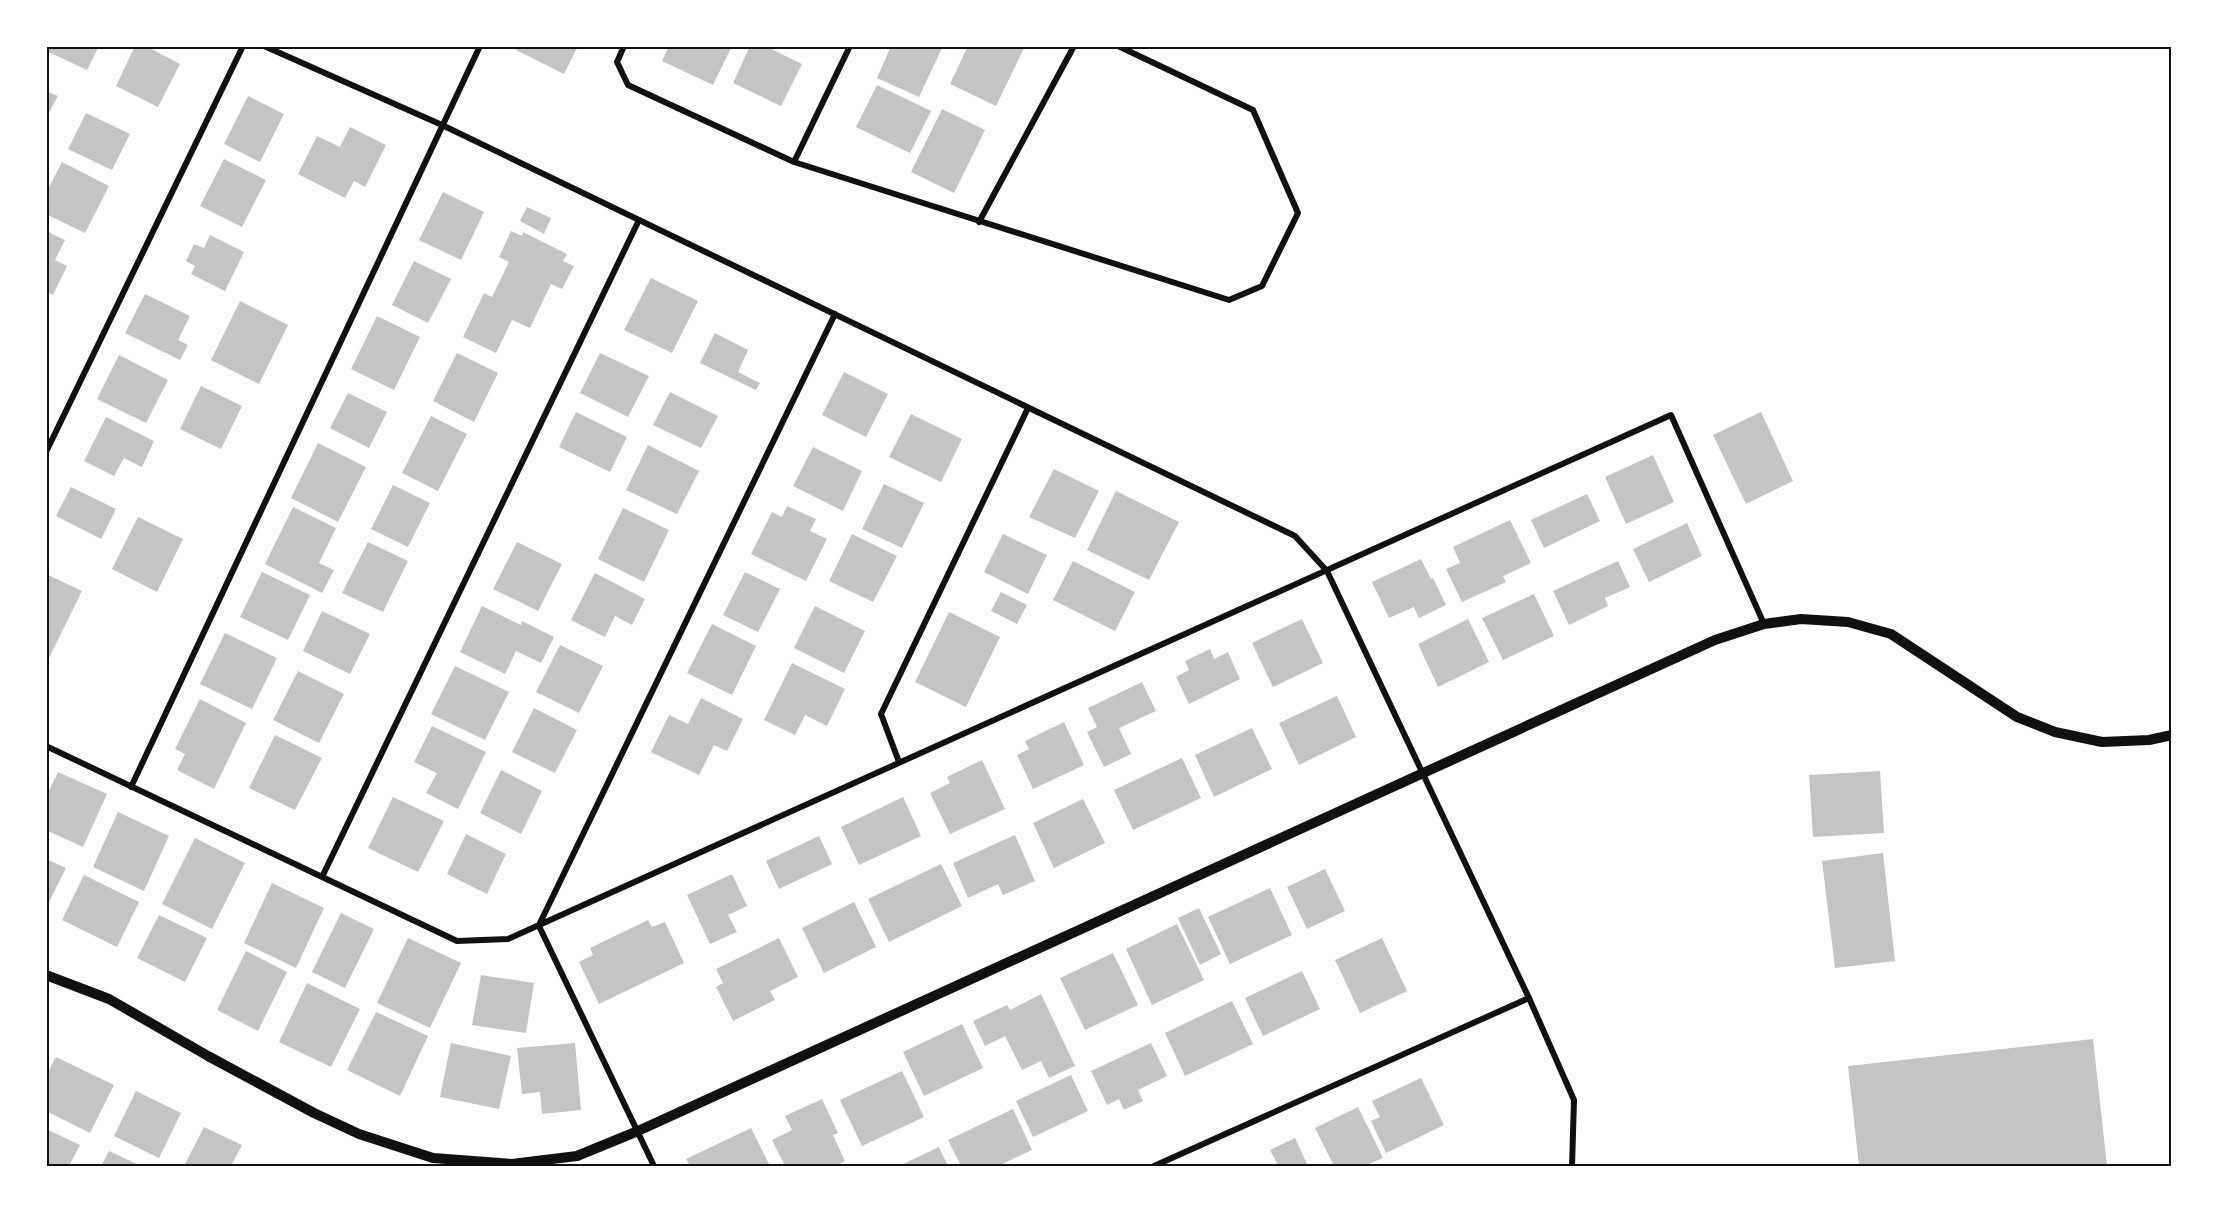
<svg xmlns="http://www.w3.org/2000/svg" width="2218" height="1213" font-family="Jost,sans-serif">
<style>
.building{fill:#c4c4c4}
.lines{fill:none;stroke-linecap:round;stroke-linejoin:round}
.minor{stroke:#111;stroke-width:6}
.tertiary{stroke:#111;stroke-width:10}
.neatline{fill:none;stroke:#111;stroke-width:2}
</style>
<rect width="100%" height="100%" fill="#fff"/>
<!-- building -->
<path class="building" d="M46,46H99L87,70L46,51Z
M135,46H146L180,64L158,107L116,86Z
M517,46H578L564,74L516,50Z
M669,46H732L713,85L662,61Z
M750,46H765L802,64L781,106L733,83Z
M891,46H943L919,97L877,78Z
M968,46H1025L996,106L950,84Z
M877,85L931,111L910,153L856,127Z
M46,91L58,96L46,118Z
M248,96L284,114L260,162L224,144Z
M942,109L985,130L954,193L911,172Z
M86,113L130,134L112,170L68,149Z
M350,127L386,145L365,187L354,181L345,198L298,174L317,136L340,147Z
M224,159L266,180L242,227L200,206Z
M62,162L109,186L85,233L46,214V193Z
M443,192L484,212L461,260L419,240Z
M527,207L551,218L544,234L520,221Z
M46,231L65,240L55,260L67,266L53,295L46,291Z
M511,231L522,236L523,232L567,254L563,261L574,266L562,289L551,284L530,328L512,320L496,353L463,337L484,293L492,297L509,262L499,257Z
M210,235L244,252L225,291L191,274L195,266L186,261L194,244L204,248Z
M414,261L451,279L428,323L392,305Z
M651,278L698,301L672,353L624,330Z
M145,294L190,316L178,340L188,345L180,360L125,333Z
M240,301L288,325L259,384L211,360Z
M377,316L420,337L394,390L351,369Z
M715,333L748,350L738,372L760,383L756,390L700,363Z
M457,353L498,373L474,422L433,401Z
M600,353L649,376L628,417L580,393Z
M119,355L168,380L146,423L97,399Z
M844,372L888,394L866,437L822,415Z
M201,386L242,406L221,449L180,429Z
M670,392L718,416L701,448L653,425Z
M348,393L387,412L369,448L330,428Z
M576,412L627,437L610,472L559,447Z
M1761,412L1793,481L1746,504L1713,435Z
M911,414L962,439L941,482L889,457Z
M431,416L467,434L438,491L402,473Z
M106,417L154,441L142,467L124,458L114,476L84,461Z
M318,443L366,467L338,522L291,498Z
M648,445L699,471L677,514L626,490Z
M813,447L862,471L843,511L793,486Z
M1653,455L1674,502L1626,524L1605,477Z
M1054,469L1099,491L1075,538L1029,517Z
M884,484L924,503L902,548L862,529Z
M393,485L430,503L408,547L371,529Z
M71,487L116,509L101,539L56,516Z
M1116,491L1179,522L1149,580L1087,550Z
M1587,494L1600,521L1544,548L1531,520Z
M787,506L816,519L810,531L827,539L806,581L751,554L772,512L782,517Z
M293,507L336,528L319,563L334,570L322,593L265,564Z
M623,508L669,530L644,582L598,559Z
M138,517L183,539L157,592L112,569Z
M1510,520L1531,563L1503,576L1506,582L1462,602L1446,569L1460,563L1453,547Z
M1687,523L1702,556L1649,582L1633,549Z
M852,534L897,556L873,602L829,581Z
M1003,534L1047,555L1028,594L984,572Z
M368,542L408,561L383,612L342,593Z
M517,542L562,564L538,611L493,589Z
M1421,559L1431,579L1433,578L1446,605L1419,618L1414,607L1389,618L1372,582Z
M1073,561L1135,592L1115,631L1053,600Z
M1618,561L1630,587L1605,598L1608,606L1569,625L1553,591Z
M262,572L310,595L288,640L240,617Z
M745,572L780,589L758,632L723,615Z
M595,573L645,599L632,625L615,616L605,637L571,620Z
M46,574L82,591L46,664Z
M1001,592L1027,605L1017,624L991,611Z
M1534,594L1554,636L1503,660L1482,618Z
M482,606L521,625L522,621L554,637L541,663L516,651L505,674L460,652Z
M815,606L865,631L844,673L794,648Z
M322,611L370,634L350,674L303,651Z
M949,612L1000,637L966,707L915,682Z
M1302,619L1323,663L1273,687L1252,643Z
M1468,619L1489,662L1438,687L1418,644Z
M712,624L756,646L732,695L687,673Z
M225,633L277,658L252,709L200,684Z
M560,645L603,666L579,713L536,692Z
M1210,649L1214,659L1228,652L1240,679L1189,704L1176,677L1189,670L1185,661Z
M792,663L845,689L827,726L805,715L795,735L764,720Z
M455,666L509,692L485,740L431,714Z
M298,671L344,694L319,743L273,720Z
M1142,682L1156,711L1119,728L1131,754L1104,767L1087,732L1097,727L1088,708Z
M1337,696L1356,737L1299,765L1279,723Z
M701,698L743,719L727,751L714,745L699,775L651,752L669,715L688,724Z
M200,699L246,723L214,789L177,770L185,754L175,749Z
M534,708L577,730L555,773L512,752Z
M1064,722L1084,765L1033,789L1017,755L1029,749L1025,741Z
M432,726L486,752L458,809L426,793L437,773L414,762Z
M1252,728L1272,769L1214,797L1195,755Z
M275,735L322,758L295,810L249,788Z
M1182,758L1201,798L1133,830L1114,790Z
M982,760L1005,809L950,834L930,793L950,783L947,777Z
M501,770L542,791L521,834L480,813Z
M1880,771L1884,833L1813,837L1809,775Z
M58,772L107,794L83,847L46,830V797Z
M393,797L444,821L418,872L368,848Z
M903,797L921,836L859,865L841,827Z
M1083,799L1105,843L1054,868L1033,823Z
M118,812L169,836L144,891L93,867Z
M466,834L506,854L487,894L447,874Z
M1015,835L1035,881L1003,895L998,884L968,898L953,863Z
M819,836L832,864L779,889L766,861Z
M195,838L245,863L212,929L162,904Z
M1883,853L1895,961L1835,968L1822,861Z
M46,859L66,868L46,908Z
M941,864L962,906L889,942L868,899Z
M1325,869L1345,911L1307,929L1287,887Z
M732,874L747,906L728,915L737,932L710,944L687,895Z
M84,875L139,902L117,947L62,920Z
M272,883L324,908L296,968L244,943Z
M1270,888L1292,935L1230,964L1208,917Z
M854,902L876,947L824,973L802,928Z
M1199,908L1221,954L1200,965L1178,918Z
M341,913L374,929L345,988L312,972Z
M159,915L207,938L185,982L137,958Z
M648,920L652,927L665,922L684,963L599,1004L579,962L593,955L590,948Z
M1177,924L1204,980L1152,1005L1126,949Z
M408,938L461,963L430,1028L377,1003Z
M779,938L798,977L770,991L775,1000L733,1021L716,987L723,983L716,969Z
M1382,938L1407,991L1360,1013L1335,960Z
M246,951L287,972L258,1031L217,1010Z
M1113,953L1138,1005L1085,1030L1060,978Z
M1302,971L1320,1009L1263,1036L1245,998Z
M481,975L534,983L526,1033L472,1025Z
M307,983L360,1009L331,1067L279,1042Z
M1041,994L1075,1066L1049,1078L1041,1061L1022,1070L1005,1036L985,1046L973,1021L1007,1005L1010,1010Z
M1232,1001L1253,1044L1185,1076L1165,1033Z
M376,1012L428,1036L400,1096L347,1070Z
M962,1024L983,1068L924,1096L903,1052Z
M2093,1039L2107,1166H1859L1848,1066Z
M451,1043L511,1056L499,1109L440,1097Z
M575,1043L581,1110L542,1114L540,1092L522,1094L517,1048Z
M1151,1043L1167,1076L1138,1090L1143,1101L1124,1110L1119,1099L1107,1105L1091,1071Z
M56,1057L114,1085L90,1133L46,1111V1076Z
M902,1071L924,1117L862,1146L840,1100Z
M1071,1075L1088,1111L1033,1137L1016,1101Z
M1421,1078L1444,1125L1386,1153L1371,1121L1380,1117L1372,1101Z
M136,1091L181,1113L159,1158L114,1136Z
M822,1099L838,1133L833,1135L845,1161L835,1166H785L772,1140L792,1130L785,1116Z
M1358,1107L1383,1158L1364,1166H1334L1315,1128Z
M1013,1109L1032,1150L998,1166H961L948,1140Z
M204,1127L242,1145L231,1166H184Z
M751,1128L770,1166H690L686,1159Z
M46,1129L80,1145L69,1166H46Z
M1295,1138L1308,1166H1273L1278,1165L1270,1150Z
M939,1147L948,1166H899Z
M109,1151L141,1166H101Z"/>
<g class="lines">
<!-- minor -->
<path class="minor" d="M264,46L442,125L1295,536L1327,571L1529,998L1574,1100L1572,1166
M624,46L617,62L628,85L794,162L1229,300L1262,286L1298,213L1253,110L1118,46
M794,162L850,46
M979,222L1074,46
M46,452L243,46
M46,746L457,941L508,939L1671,415L1764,624
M899,762L881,714L1028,408
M131,787L480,46
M322,877L639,220
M539,925L835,314
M539,926L654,1166
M1154,1166L1529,998"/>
<!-- tertiary -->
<path class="tertiary" d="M46,975L109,999L208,1056L314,1113L359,1134L433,1158L512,1164L577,1156L638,1131L1715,640L1764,624L1801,619L1848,622L1891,634L2017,717L2055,732L2102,742L2149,740L2172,735"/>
</g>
<!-- border -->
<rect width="2218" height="1213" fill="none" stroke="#ffffff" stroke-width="96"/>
<rect x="48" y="48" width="2122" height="1117" class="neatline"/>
</svg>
